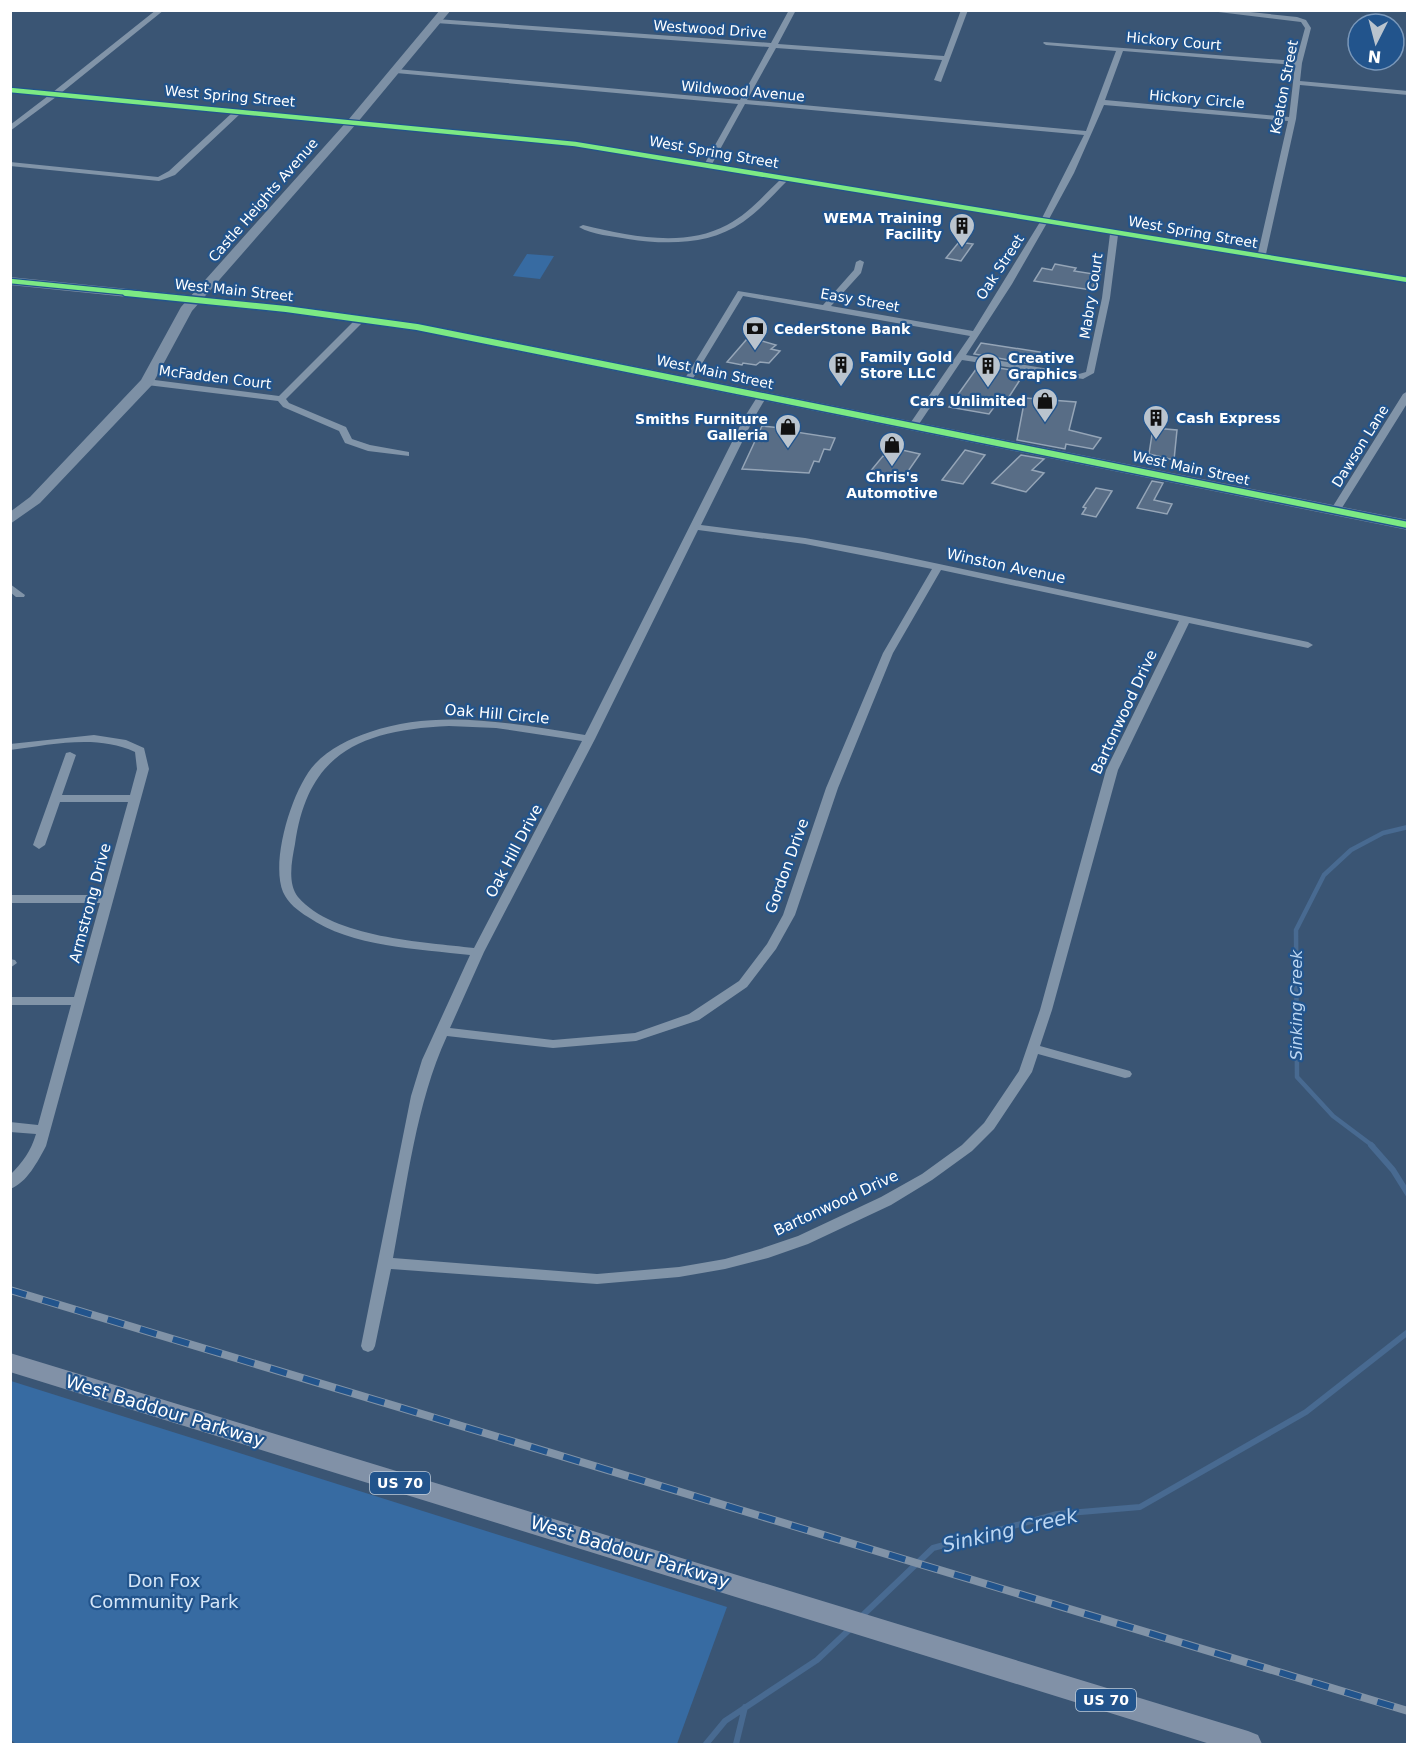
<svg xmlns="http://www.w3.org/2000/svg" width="1418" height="1755" font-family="'DejaVu Sans',sans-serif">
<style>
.green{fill:#376ba2}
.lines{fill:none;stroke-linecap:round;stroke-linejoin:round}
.stream-far1{stroke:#486a91;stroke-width:4.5}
.stream{stroke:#486a91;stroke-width:6}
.building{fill:#586d86;stroke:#95a5b7;stroke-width:1.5}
.street{fill:#8194a8;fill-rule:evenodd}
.secondary{fill:#7d90a5;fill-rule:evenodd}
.primary{fill:#8191a7;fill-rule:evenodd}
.rail-casing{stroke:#8193a7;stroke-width:8}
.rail{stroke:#22548c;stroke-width:6;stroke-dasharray:17;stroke-linecap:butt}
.cycleway-far1-casing{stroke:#22548c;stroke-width:7}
.cycleway-casing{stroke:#22548c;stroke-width:9}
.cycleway-far1{stroke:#7ce984;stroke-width:4.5}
.cycleway{stroke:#7ce984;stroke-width:6}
.labels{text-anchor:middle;stroke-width:4.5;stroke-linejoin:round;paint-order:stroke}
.far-street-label{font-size:14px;fill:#fff;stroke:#22548c}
.far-poi-label{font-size:14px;font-weight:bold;fill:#fff;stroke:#22548c;text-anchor:start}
.shield{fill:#22548c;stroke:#bdccdc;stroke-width:1.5}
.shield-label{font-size:14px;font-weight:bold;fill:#fff}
.street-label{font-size:15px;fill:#fff;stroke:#22548c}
.water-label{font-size:16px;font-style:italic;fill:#bcd6f2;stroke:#22548c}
.near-street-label{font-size:18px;fill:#fff;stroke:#22548c}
.near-park-label{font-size:18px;fill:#d5e6f8;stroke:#22548c}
.near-water-label{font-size:20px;font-style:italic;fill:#bcd6f2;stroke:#22548c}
</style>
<rect width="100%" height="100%" fill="#3a5574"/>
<!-- green -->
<path class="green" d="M527,254L554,256L540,279L513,276Z
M11,1381L727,1607L677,1744H16L10,1739Z"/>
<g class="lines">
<!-- stream-far1 -->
<path class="stream-far1" d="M1373,1146L1333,1116L1297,1077L1296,930L1324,875L1351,850L1383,833L1408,827"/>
<!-- stream -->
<path class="stream" d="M1371,1145L1393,1170L1408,1194
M862,1616L933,1548L1057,1514L1140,1507L1306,1412L1408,1332
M706,1744L725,1721L817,1660L850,1629
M736,1744L745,1707"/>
</g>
<!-- building -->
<path class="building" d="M959,242L973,244L961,261L946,258Z
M1055,264L1076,268L1074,271L1100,275L1091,290L1034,281L1042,268L1052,270Z
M751,338L776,345L771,349L780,351L769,363L760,362L756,365L743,363L742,365L727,362L747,339Z
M981,343L1040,352L1033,364L974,354Z
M979,365L1025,372L1007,400L1000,399L989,414L949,407Z
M1025,398L1076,402L1069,430L1101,438L1093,449L1066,444L1065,449L1017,440Z
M762,426L790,429L789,431L835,438L830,450L824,449L819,462L814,461L809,473L742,469Z
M1153,428L1177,430L1174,460L1149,454Z
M902,450L920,454L902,480L869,473L883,456L896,458Z
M965,450L985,455L963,484L942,480Z
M1021,455L1044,459L1032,470L1044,473L1026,492L992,483Z
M1152,481L1163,483L1154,500L1172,504L1167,514L1137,508Z
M1096,488L1112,491L1096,517L1082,514L1086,508L1083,507Z"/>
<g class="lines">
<!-- street -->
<path class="street" d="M156,10H164L61,93L575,142L705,163L738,104L396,73L392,71L396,69L740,100L769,47L436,23L433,21L436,19L771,43L789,10H796L778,44L944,56L961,10H968L941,82L934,80L942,60L776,48L747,100L1086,131L1116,51L1046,45L1043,43L1044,42L1296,61L1305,28L1301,22L1202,10H1231L1297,17L1306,20L1311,28L1302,63L1300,81L1408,91V95L1300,85L1296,119L1266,254L1408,277V282L1118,235L1110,298L1094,373L1083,379L962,360L917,427L914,428L909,425L970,336L743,296L692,380L688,383L684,380L738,291L823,305L854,270L856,262L860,260L864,262L861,273L831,306L973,331L1040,222L787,181C773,195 760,210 743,222C710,245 667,245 628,239C613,236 592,235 579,227L583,225C629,236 684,248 727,225C748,214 763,196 780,180L575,146L240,114L175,175L159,181L10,166V162L158,177L169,171L232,113L56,97L10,131V125L48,96L10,92V88L53,92ZM1123,51L1295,65L1289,117L1105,100ZM745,104L1084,135L1042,218L712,164ZM1104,105L1288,121L1258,253L1049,219L1074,173ZM1047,223L1110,234L1102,298L1086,372L1079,374L966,355L1012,284Z
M362,315L366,318L365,320L286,399L289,403L346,427L352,439L370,445L409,452V456L368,451L345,443L339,431L283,407L278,401L147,385L143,382L147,379L279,396L359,316Z
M1408,391V402L1340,511L1335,514L1332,513L1330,511L1403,394Z
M762,393L767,396L754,418L701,525L805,538L878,551L1308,642L1313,645L1308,648L1189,623L1118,770L1052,1010L1040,1046L1130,1071L1132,1074L1130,1077L1125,1078L1038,1054L1032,1072L994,1129L972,1151L932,1180L891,1205L808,1244L768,1258L725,1269L679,1277L597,1284L391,1269L375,1346L373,1350L368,1352L363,1350L361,1346L411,1096L422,1060L470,955C419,949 351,947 308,917C298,911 288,903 283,892C270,861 293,787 315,764C330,748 349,739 370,732C440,708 514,724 585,735L744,418L759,394ZM698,530L805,544L932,569L883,653L826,788L783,915L767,944L739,981L689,1014L635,1033L553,1040L450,1028L484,952L595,739ZM941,570L1179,621L1106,770L1040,1010L1019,1071L984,1123L962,1145L922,1174L881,1197L798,1236L760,1249L725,1259L679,1267L597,1274L393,1258C407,1185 416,1103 447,1036L553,1048L636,1041L699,1020L747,987L776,949L795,915L838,788L893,653ZM449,726L496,728L582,741L474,948C424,942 333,938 298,897C287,883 292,860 295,844C308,751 363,730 449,726Z
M10,584L25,595L24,597H16L10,592Z
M94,735L126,740L144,748L149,769L46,1146C38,1161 27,1183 10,1189V1175C23,1162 31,1151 36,1134L10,1132V1122L38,1125L71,1005H10V997H74L100,903H10V895H102L128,802H60L45,845L39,849L33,845L66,753L70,752L76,755L62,795H130L137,769L135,752C96,734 51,745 10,750V744Z
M10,959L15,960L17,963L10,968Z"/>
<!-- secondary -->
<path class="secondary" d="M440,10H451L357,123L192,311L152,385L40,503L10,524V512L30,497L141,380L181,307L349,119Z"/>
<!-- primary -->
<path class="primary" d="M10,277L286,305L417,323L1408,520V530L417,331L286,313L10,285Z
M10,1353L1248,1731L1258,1735L1262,1744H1210L10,1372Z"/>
<defs>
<path id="rail" d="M10,1290L1408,1711"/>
</defs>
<!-- rail casing -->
<use href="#rail" class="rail-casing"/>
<!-- rail -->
<use href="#rail" class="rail"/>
<defs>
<path id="cycleway-far1" d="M10,90L575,144L1408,280
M10,281L141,294"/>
<path id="cycleway" d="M126,293L286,309L417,327L1408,525"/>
</defs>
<!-- cycleway-far1 casing -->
<use href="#cycleway-far1" class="cycleway-far1-casing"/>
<!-- cycleway casing -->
<use href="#cycleway" class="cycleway-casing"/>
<!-- cycleway-far1 -->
<use href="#cycleway-far1" class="cycleway-far1"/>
<!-- cycleway -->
<use href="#cycleway" class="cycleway"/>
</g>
<!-- icons -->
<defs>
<symbol id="building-pin" viewBox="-11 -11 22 30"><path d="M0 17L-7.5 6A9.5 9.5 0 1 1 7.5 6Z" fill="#bac4ce" stroke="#22548c"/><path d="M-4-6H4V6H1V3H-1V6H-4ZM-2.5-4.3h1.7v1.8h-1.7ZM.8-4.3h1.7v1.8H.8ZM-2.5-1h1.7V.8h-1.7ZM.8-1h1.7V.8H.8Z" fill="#111"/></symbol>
<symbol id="bank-pin" viewBox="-11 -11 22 30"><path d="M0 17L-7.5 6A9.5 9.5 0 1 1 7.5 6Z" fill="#bac4ce" stroke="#22548c"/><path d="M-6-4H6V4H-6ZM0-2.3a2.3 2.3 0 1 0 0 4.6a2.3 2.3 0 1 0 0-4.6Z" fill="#111"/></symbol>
<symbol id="shop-pin" viewBox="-11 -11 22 30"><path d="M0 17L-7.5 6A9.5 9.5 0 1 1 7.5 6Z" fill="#bac4ce" stroke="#22548c"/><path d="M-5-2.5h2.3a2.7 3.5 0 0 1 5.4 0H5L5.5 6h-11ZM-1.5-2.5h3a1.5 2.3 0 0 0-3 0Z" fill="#111"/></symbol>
</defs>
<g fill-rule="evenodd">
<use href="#building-pin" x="947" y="211" width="30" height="40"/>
<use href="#bank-pin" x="740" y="314" width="30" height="40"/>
<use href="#building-pin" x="826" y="350" width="30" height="40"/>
<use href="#building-pin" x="973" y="351" width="30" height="40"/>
<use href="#shop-pin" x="1030" y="386" width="30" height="40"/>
<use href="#building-pin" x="1141" y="403" width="30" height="40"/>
<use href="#shop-pin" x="773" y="412" width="30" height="40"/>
<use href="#shop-pin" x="877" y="430" width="30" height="40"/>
</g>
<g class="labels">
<!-- far-street labels -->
<g class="far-street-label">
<text transform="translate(710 29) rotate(4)" y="5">Westwood Drive</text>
<text transform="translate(1174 41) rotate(5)" y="5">Hickory Court</text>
<text transform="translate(1284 87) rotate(-79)" y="5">Keaton Street</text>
<text transform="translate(743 91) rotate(5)" y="5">Wildwood Avenue</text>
<text transform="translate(230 96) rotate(5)" y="5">West Spring Street</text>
<text transform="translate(1197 99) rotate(5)" y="5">Hickory Circle</text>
<text transform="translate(714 152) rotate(10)" y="5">West Spring Street</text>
<text transform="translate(263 200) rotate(-49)" y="5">Castle Heights Avenue</text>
<text transform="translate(1193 232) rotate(10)" y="5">West Spring Street</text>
<text transform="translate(1000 267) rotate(-57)" y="5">Oak Street</text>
<text transform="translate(234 290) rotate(6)" y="5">West Main Street</text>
<text transform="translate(1091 296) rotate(-81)" y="5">Mabry Court</text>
<text transform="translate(860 300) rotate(10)" y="5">Easy Street</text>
<text transform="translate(715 372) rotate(12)" y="5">West Main Street</text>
<text transform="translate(215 377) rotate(7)" y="5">McFadden Court</text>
<text transform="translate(1360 446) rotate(-58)" y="5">Dawson Lane</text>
<text transform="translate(1191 468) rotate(12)" y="5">West Main Street</text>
</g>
<!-- far-poi labels -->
<g class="far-poi-label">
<text x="942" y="223" text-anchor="end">WEMA Training<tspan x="942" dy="16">Facility</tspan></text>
<text x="774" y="334">CederStone Bank</text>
<text x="860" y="362">Family Gold<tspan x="860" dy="16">Store LLC</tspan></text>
<text x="1008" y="363">Creative<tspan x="1008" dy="16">Graphics</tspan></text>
<text x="1026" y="406" text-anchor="end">Cars Unlimited</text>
<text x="1176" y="423">Cash Express</text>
<text x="768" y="424" text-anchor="end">Smiths Furniture<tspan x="768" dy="16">Galleria</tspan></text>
<text x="892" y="482" text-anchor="middle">Chris's<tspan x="892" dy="16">Automotive</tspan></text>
</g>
<!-- shield labels -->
<g class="shield">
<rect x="370" y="1472" width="60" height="22" rx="4.5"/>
<rect x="1076" y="1689" width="60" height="22" rx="4.5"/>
</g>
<g class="shield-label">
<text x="400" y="1488">US 70</text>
<text x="1106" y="1705">US 70</text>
</g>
<!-- street labels -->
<g class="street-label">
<text transform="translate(1006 566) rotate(12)" y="5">Winston Avenue</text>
<text transform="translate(1124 712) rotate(-65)" y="5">Bartonwood Drive</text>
<text transform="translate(497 714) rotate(5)" y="5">Oak Hill Circle</text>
<text transform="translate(514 851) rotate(-62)" y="5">Oak Hill Drive</text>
<text transform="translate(787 866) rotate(-70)" y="5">Gordon Drive</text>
<text transform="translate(90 903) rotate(-75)" y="5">Armstrong Drive</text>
<text transform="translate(836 1203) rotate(-25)" y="5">Bartonwood Drive</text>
</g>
<!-- water labels -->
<g class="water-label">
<text transform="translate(1296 1005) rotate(-90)" y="6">Sinking Creek</text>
</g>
<!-- near-street labels -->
<g class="near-street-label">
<text transform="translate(165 1411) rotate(17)" y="6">West Baddour Parkway</text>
<text transform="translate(630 1552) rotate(17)" y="6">West Baddour Parkway</text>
</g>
<!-- near-park labels -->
<g class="near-park-label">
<text x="164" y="1587">Don Fox<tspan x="164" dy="21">Community Park</tspan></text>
</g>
<!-- near-water labels -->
<g class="near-water-label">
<text transform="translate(1010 1530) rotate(-13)" y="7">Sinking Creek</text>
</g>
</g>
<!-- border -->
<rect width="1418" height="1755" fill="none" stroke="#ffffff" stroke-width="24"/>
<!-- north arrow -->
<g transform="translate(1376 42) rotate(186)"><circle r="28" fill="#22548c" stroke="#7a98ba" stroke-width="1.5"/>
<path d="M0-4.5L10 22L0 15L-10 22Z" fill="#bac4ce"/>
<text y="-9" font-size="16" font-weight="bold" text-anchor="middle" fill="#ffffff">N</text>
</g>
</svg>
